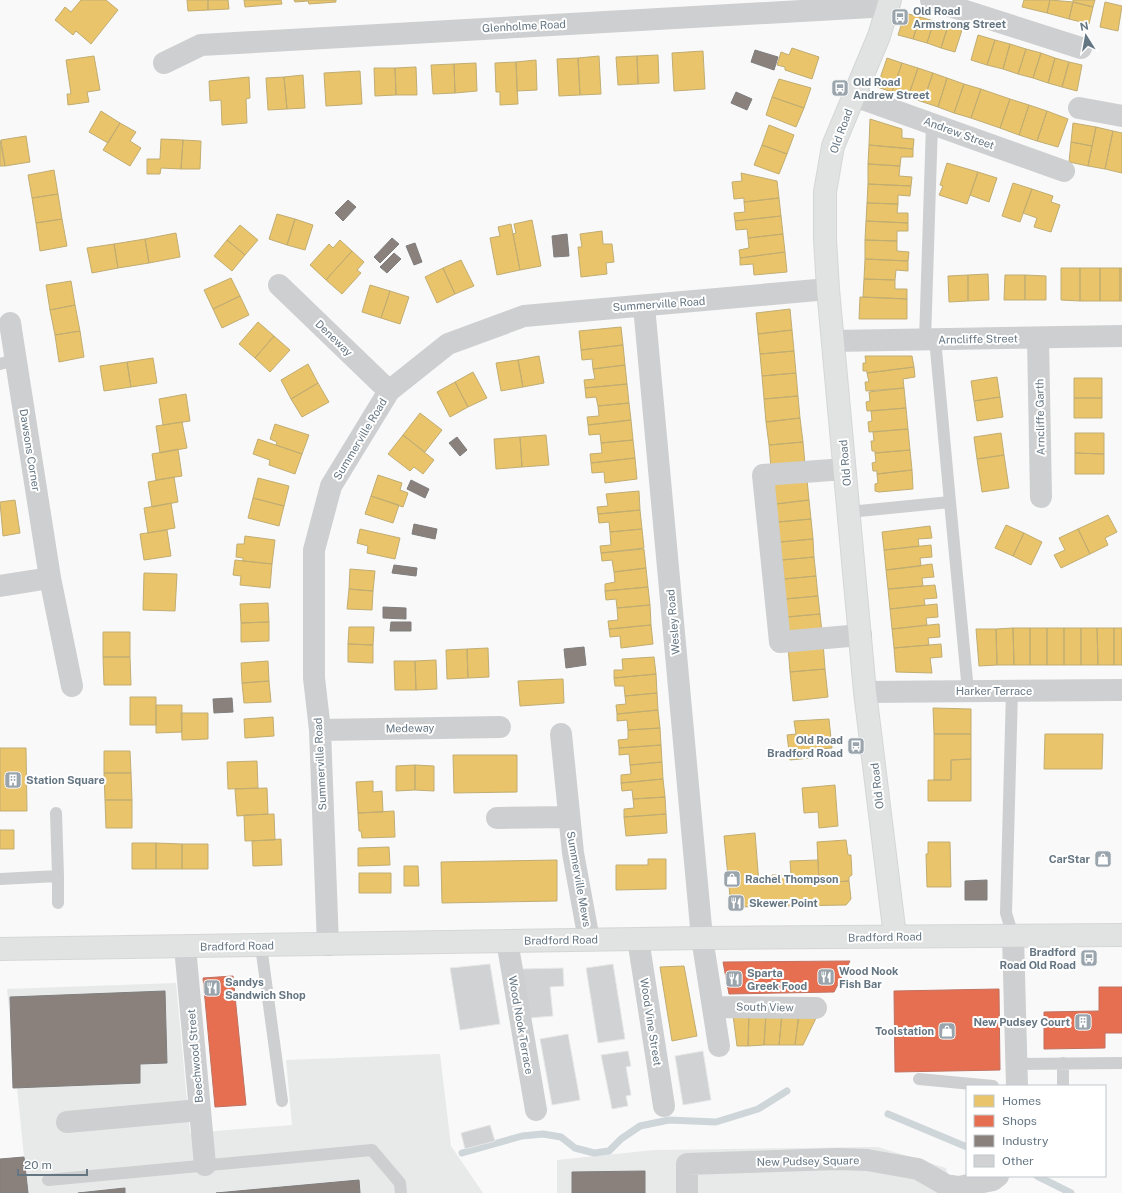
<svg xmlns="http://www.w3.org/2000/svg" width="1122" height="1193" font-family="'Public Sans',sans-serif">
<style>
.built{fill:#e8e9e9}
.homes{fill:#e9c46a;stroke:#c1ad72}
.shops{fill:#e76f51;stroke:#c07160}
.industry{fill:#8a817c;stroke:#7f7e7e}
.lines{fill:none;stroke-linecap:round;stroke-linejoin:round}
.stream{stroke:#ced6d9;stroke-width:7}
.building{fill:#d0d2d3;stroke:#e8e8e8}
.secondary-casing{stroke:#d5d6d7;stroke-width:24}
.service{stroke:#cecfd0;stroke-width:12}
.minor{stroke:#cecfd0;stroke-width:22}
.secondary{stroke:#e1e2e2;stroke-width:22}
.labels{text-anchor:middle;stroke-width:4;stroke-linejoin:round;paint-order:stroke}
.poi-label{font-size:11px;font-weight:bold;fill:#657683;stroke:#fff;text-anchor:start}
.street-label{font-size:11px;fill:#657683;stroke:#fff}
</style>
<rect width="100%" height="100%" fill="#f9f9f9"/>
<!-- built -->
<path class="built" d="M176,983L190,1133L292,1125L286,1060L440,1054L451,1146L483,1193H0V1159L24,1157L7,989Z
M878,1147L946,1168L952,1193H557V1160L654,1150Z"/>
<!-- homes -->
<path class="homes" d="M81,0H106L118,10L91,44L76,31L73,35L55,20L65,7L71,12Z
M187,0H208V10L188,11Z
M208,0H228L229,9L208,10Z
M244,0H281L282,4L245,7Z
M294,0H336V2L309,4L308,1L295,2Z
M1024,0H1050L1047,13L1022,7Z
M1050,0L1073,2L1069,19L1047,13Z
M1073,0H1095L1093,7L1073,2Z
M1073,2L1093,7L1089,24L1069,19Z
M1105,2L1122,6L1118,31L1100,27Z
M905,13L920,17L913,39L898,35Z
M920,17L934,21L927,43L913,39Z
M934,21L948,26L941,48L927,43Z
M948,26L962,30L955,52L941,48Z
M978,35L995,40L987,65L971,60Z
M995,40L1010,44L1003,69L987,65Z
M1010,44L1026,49L1018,74L1003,69Z
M792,48L819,57L812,79L785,70V67L777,65L781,52L789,55Z
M1026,49L1041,53L1033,78L1018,74Z
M703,51L705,89L674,91L672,53Z
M1041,53L1055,58L1048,83L1033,78Z
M658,55L659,83L638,84L637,56Z
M94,56L100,90L87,92L89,102L68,105L67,94H71L66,60Z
M599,56L601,94L580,95L578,58Z
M637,56L638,84L618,85L616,57Z
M578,58L580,95L559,96L557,59Z
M887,58L902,63L892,92L877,87Z
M1055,58L1069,62L1062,87L1048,83Z
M536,60L537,90L517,91L516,62Z
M516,62L518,104L500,105V92H496L495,63Z
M1069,62L1082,65L1077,91L1062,87Z
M476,63L477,91L455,93L454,64Z
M902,63L918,68L908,97L892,92Z
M454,64L455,93L433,94L431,65Z
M416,67L417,95H396L395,68Z
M374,68H395L396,95L375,96Z
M918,68L933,73L923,102L908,97Z
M360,71L362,104L326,106L324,73Z
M933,73L947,78L938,107L923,102Z
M303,75L305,108L287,109L284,77Z
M249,77L250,98L246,99L247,123L222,125L221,100L210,101L209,81Z
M284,77L287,109L268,110L266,78Z
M947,78L964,84L954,113L938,107Z
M779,79L811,88L804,108L772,97Z
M964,84L981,89L971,118L954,113Z
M981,89L1010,99L1000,128L971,118Z
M772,97L804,108L796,127L766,115Z
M1010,99L1029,105L1019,135L1000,128Z
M1029,105L1047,111L1037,141L1019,135Z
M101,111L120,123L108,143L89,132Z
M1047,111L1068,119L1058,147L1037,141Z
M870,119L902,129V138L914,139L913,149L869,145Z
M120,123L136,132L130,141L141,148L130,166L103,150Z
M1073,123L1096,127L1092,146L1071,142Z
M769,125L794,135L787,154L762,145Z
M1096,127L1113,131L1105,169L1088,166Z
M1113,131L1122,133V173L1105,169Z
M26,136L30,162L5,166L1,140Z
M161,139L183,140L181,169L161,168L160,174H147V159H160Z
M0,140L5,166H0Z
M183,140L201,141L200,169H181Z
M1071,142L1092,146L1088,166L1069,162Z
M762,145L787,154L779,174L754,165Z
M869,145L913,149V157H901L900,166L868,164Z
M947,163L978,172L967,204L939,195L943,186L940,185Z
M868,164L900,166L899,176L912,177L911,186L868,184Z
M54,170L58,194L32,198L28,175Z
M978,172L997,178L989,202L970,195Z
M741,173L777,181L779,198L744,202V198L734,199L732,182L742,181Z
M1013,183L1032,189L1020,222L1002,216Z
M868,184L911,186L910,196L898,195V204L867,203Z
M1032,189L1053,196L1051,202L1060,205L1051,232L1034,227L1037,218L1023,213Z
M58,194L62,219L36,223L32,198Z
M779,198L781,216L735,221L734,213L745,212L744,202Z
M867,203L898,204L897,213H908V223L866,221Z
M277,214L295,219L287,245L269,239Z
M781,216L783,234L748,238L747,229L736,230L735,221Z
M62,219L67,246L40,251L36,223Z
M295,219L313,225L305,250L287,245Z
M532,220L541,266L520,270L513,234L516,233L514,224Z
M866,221L908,223V231H897V241L865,240Z
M511,224L520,270L497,275L490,238L500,236L498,227Z
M240,225L258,240L245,255L227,240Z
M602,231L603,244H612L614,262L606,263L607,274L581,277L578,247H582L580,234Z
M176,233L180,257L149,263L145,239Z
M783,234L785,252L740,258L739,250L749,248L748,238Z
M145,239L149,263L118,268L114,244Z
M227,240L245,255L232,271L214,256Z
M340,240L352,251L326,280L310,265L329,244L333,248Z
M865,240L897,241V251L909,252L908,261L865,259Z
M114,244L118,268L92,273L87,248Z
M352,251L364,262L357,270L361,273L342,294L326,280Z
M785,252L787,272L754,275L753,264L740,265V258Z
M865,259L908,261V271L896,270L895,280L864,279Z
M461,260L474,286L455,294L443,268Z
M443,268L455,294L437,303L425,277Z
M1061,268H1080V301L1061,300Z
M1080,268H1100V301H1080Z
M1100,268H1120V301H1100Z
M1120,268H1122V301H1120Z
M988,274L989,300L968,301V275Z
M968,275V301L949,302L948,276Z
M1005,275H1025V300H1004Z
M1025,275L1046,276V300H1025Z
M231,278L240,296L213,309L204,290Z
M864,279L895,280V289H907V299L863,297Z
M71,281L75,305L50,310L46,285Z
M370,285L390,291L381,318L362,312Z
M390,291L409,297L400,324L381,318Z
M240,296L249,315L222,328L213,309Z
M860,297L907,299V319H859Z
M75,305L80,331L55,335L50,310Z
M790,309L792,330L758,334L756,313Z
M258,322L274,336L255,358L239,344Z
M621,327L623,345L581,350L579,331Z
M792,330L794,351L760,354L758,334Z
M80,331L84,357L59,362L55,335Z
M274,336L290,350L270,372L255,358Z
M623,345L625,365L593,369L592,359L582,360L581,350Z
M794,351L796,373L762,376L760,354Z
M539,356L544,383L523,387L518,360Z
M865,356H912L914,367L867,373V371H863V363H866Z
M153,358L157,383L131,387L127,362Z
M518,360L523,387L501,391L496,363Z
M127,362L131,387L104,391L100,366Z
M308,364L318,383L291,399L281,380Z
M625,365L627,384L585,388L584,380L595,379L593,369Z
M914,367L915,377L903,379L904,388L866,391L865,382H869L867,373Z
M473,372L487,398L468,407L455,382Z
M796,373L798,396L764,399L762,376Z
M997,377L1000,397L974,401L971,381Z
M1074,378H1102V398H1074Z
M455,382L468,407L450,417L437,392Z
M318,383L329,402L302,417L291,399Z
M627,384L629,403L598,406L596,397L586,398L585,388Z
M904,388L906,408L867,411L866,402L870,401L869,392Z
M186,394L190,421L163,425L159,399Z
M798,396L800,418L766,422L764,399Z
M1000,397L1003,417L977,421L974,401Z
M1074,398H1102V418H1074Z
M629,403L631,420L588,425L587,417L599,416L598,406Z
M906,408L908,429L869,432L868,422L872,421L871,411Z
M420,413L442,430L425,452L403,435Z
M800,418L803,442L769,445L766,422Z
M631,420L633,440L601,443L600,434L589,435L588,425Z
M182,422L187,448L160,453L156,426Z
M275,424L309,435L302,454L276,445L277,442L270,439Z
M908,429L910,450L875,453V451H872L871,441H874L873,432Z
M1001,433L1004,455L977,459L974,437Z
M1075,433H1104V454L1075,453Z
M403,435L434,460L423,474L414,467L410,471L388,454Z
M546,435L549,465L522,467L520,437Z
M520,437L522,467L496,469L494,439Z
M258,439L302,454L295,474L269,465L270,460L253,454Z
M633,440L635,458L591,463L590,454L602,453L601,443Z
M803,442L805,464L771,468L769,445Z
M178,449L182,476L156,480L152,454Z
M910,450L912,470L877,474V471H873L872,463L876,462L875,453Z
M1075,453L1104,454V474H1075Z
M1004,455L1009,488L982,492L977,459Z
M635,458L637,479L605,483L604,472L592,473L591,463Z
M912,470L913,489L879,492L875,491V484L878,483L877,474Z
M378,475L402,483L400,490L408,493L403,507L371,496Z
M174,477L178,502L152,507L148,482Z
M258,478L289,486L284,506L253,498Z
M807,480L809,500L776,504L774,483Z
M639,491L640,510L598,514L597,507L608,506L606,494Z
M371,496L399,505L393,523L365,514Z
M253,498L284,506L279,526L248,518Z
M15,500L20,533L3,536L0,502Z
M809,500L811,519L778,522L776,504Z
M171,503L175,528L148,533L144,508Z
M640,510L642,529L610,532L609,522L599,523L598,514Z
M1108,515L1117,532L1105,538L1108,545L1090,554L1078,529Z
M811,519L813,539L780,542L778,522Z
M1006,525L1024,533L1013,556L995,548Z
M930,526L932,538L918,539L919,546L884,550L882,532Z
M360,529L400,538L395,559L367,553L368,546L357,543Z
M642,529L644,548L601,553L600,546L611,545L610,532Z
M1078,529L1090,554L1061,568L1054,555L1065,550L1059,538Z
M167,530L171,556L144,560L140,534Z
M1024,533L1042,542L1031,565L1013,556Z
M245,536L275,540L272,564L243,561V558L236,557L237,544H244Z
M813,539L814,557L782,560L780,542Z
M931,545L932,557L920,558L921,566L886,570L884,550Z
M644,549L646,568L614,572L612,560L602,561L601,553Z
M814,557L816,576L784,579L782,560Z
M235,560L272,564L270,588L240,585L241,576L233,575Z
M932,564L934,577L922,578L923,586L888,589L886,570Z
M646,568L648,587L605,591V584L615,582L614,572Z
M350,569L375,571L373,591L349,589Z
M144,573L177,574L175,611L143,610Z
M816,576L818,596L785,599L784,579Z
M935,585L937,598L924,599L925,605L890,609L888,589Z
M648,587L650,605L617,608L616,599L606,600L605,591Z
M349,589L373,591L372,610L347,609Z
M818,596L820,614L787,617L785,599Z
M268,603L269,622L241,623L240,604Z
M937,604L938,617L926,618L927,625L892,629L890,609Z
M650,605L651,625L609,629L608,621L618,620L617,608Z
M820,614L822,632L789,636L787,617Z
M269,622V641L241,642V623Z
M939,624L940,637L928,638L929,645L894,648L892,629Z
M651,625L653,644L621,648L620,636L610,637L609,629Z
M349,627H374L373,645L348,644Z
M1013,628H1030V665H1014Z
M1013,628L1014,665H997L996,629Z
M1030,628H1047V665H1030Z
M1047,628H1064V665H1047Z
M1064,628H1081V665H1064Z
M1081,628H1097L1098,665H1081Z
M1097,628H1114V665H1098Z
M1114,628H1122V665H1114Z
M976,629H996L997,665L979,666Z
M103,632H130V657H103Z
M823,643L825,669L790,672L788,646Z
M348,644L373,645V663L348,662Z
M941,644L942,657L930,658L932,673L896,672L894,648Z
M488,648L489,677L468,678L467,649Z
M467,649L468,678L447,679L446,650Z
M103,657H130L131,685H104Z
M654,657L656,674L614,678V670H623L622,659Z
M436,660L437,689L416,690L415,661Z
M268,661L269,681L242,683L241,663Z
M394,661H415L416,690H395Z
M825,669L828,697L793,701L790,672Z
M656,674L657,693L625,696L624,686H615L614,678Z
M563,679L564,703L520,706L518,681Z
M269,681L271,702L244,703L242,683Z
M657,693L658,710L617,714L616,705L626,704L625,696Z
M130,697H156V725H130Z
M156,705H182V732L156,733Z
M933,708L971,709V734H934Z
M658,710L660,728L628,730L627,720L617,721V714Z
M181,713H208V739L182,740Z
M273,717L274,736L245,738L244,719Z
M829,719L832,748L809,750L810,758L790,760L787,735L796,734L794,721Z
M660,728L661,745L619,748L618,740L628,739V730Z
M934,734H971V759L951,760V780H934Z
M1045,734H1103L1102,769H1044Z
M661,745L662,762L630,765L629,754L619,755V748Z
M0,748H26L27,811H0Z
M104,751H130L131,773H104Z
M453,755H517V792L454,793Z
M971,759V801H928V780H951V760Z
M257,761L258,788L228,789L227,762Z
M662,762L663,779L621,783V775L631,774L630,765Z
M415,765L434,766V791L415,790Z
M415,765V790L396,791V766Z
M104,773H131L132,800H105Z
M663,779L665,797L633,799L632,790L622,791L621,783Z
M373,781V792L382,791L383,812L358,813L356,782Z
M835,785L838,826L819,828L818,812L804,813L802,788Z
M267,788L268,814L237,816L235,789Z
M665,797L666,814L624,817V809L634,808L633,799Z
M105,800H132V828H106Z
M394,811L395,837L362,838L361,831H359L358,813Z
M274,814L275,840L245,841L244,815Z
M666,814L667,833L626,836L624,817Z
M0,830H14V849H0Z
M755,833L759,884L773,883L772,875H791L790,861L818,860L819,883L849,881L851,899L846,905L731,907L724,836Z
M281,839L282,865L253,866L252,841Z
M846,840L848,855H851L852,875L849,877V881L819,883L817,842Z
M928,842H950L951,887H927L926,854H928Z
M132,843H156V869H132Z
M156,843L182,844V869H156Z
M182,844H208V869H182Z
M389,847L390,865L358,866V848Z
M648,859H666V889L616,890V865H648Z
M557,860V901L442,903L441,862Z
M404,866H418L419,886H404Z
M359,873H391V893H359Z
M684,966L697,1036L672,1041L660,967Z
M749,1014L748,1046H737L733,1015Z
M749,1014H766L764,1045L748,1046Z
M766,1014H782L779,1045H764Z
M782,1014H799L795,1045H779Z
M799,1014H818L803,1045H795Z"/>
<!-- shops -->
<path class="shops" d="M850,961L834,992L729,994L723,962Z
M233,976L246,1105L215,1107L203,978Z
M1099,987H1122V1033H1105V1048L1044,1049V1012L1099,1011Z
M999,989L1000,1070L895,1072L894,991Z"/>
<!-- industry -->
<path class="industry" d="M755,50L778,57L774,70L751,62Z
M736,92L752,99L747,110L731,103Z
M348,200L356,207L343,221L335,213Z
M567,234L569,256L554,257L552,236Z
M392,238L399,244L380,263L374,257Z
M415,243L422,262L414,265L406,246Z
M394,253L401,259L387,273L380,267Z
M457,437L467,450L460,456L449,443Z
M411,480L429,489L425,498L407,489Z
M414,524L437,529L435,539L412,534Z
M394,565L417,568L416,576L392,573Z
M383,607L406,608V619L383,618Z
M391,622H411V631H390Z
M584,647L586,665L566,668L564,649Z
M232,698L233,712L214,713L213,699Z
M987,880V900H965V881Z
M165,991L167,1063L140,1064V1083L13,1088L10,997Z
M24,1157L28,1193H0V1159Z
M645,1171V1193H572V1172Z
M359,1180L360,1193H216Z
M125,1188V1193H78Z"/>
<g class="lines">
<!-- stream -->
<path class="stream" d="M888,1114L967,1147
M462,1153L522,1136L543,1134L561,1137L575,1148L594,1153L609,1151L621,1139L640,1126L669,1120L716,1122L758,1109L787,1091
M1037,1176L1071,1193"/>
</g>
<!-- building -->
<path class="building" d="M490,964L500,1024L460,1030L450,968Z
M613,964L625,1039L598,1043L586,968Z
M563,968L564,986L550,987L553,1016L529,1018L522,969Z
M568,1034L580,1100L552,1105L540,1039Z
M628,1051L631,1066L626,1067L631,1095L626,1096L628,1106L612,1109L601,1055Z
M703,1051L711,1100L683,1105L675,1056Z
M490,1125L495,1141L465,1149L461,1133Z"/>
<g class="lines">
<defs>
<path id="secondary" d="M890,0L879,36L833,146L825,192V239L828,289L865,692L895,936
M0,949L702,938L1122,935"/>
</defs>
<!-- secondary casing -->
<use href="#secondary" class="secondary-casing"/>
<!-- service -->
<path class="service" d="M925,340L932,124
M0,364L15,360
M950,502L968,691
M849,512L950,502L935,339
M1012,691L1006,913L1013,936
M58,876V903
M0,879L58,876L56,813
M261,946L282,1101
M1017,1064L1122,1063
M919,1079L993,1086
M1063,1086V1063
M48,1180L372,1150L400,1183L401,1193"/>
<!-- minor -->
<path class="minor" d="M931,0L1081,48
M164,63L201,45L889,6
M854,96L1064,171
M1079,108L1122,116
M279,285L389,391
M644,306L702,938L719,1046
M10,323L50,578L72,686
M1038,338L1041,497
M833,341L1122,336
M845,469L763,475L780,642L861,635
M0,586L50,578
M865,692L1122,690
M320,730L500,727
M561,734L573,853L589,940
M497,818L569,817
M1013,936L1017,1086
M638,939L664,1106
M507,941L536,1110
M328,945L320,730L314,678V550L331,486L389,391L448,344L524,316L828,289
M185,947L205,1165
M713,1007L816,1008
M67,1122L200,1110
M687,1193V1164L838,1159L867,1160L918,1169L946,1185L959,1187L993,1180L998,1176"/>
<!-- secondary -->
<use href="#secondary" class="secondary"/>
</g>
<!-- icons -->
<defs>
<symbol id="bus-square" viewBox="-11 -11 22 22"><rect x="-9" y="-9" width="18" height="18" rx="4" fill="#99a4ac" stroke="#fff"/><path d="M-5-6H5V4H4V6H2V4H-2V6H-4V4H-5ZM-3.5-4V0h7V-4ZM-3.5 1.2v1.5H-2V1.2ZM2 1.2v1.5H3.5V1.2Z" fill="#fff"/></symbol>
<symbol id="building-square" viewBox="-11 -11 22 22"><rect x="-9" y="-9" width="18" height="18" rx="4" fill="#99a4ac" stroke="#fff"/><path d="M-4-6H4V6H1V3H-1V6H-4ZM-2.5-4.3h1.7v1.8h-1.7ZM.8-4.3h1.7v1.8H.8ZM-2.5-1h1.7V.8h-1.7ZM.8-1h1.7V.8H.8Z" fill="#fff"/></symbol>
<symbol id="shop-square" viewBox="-11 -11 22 22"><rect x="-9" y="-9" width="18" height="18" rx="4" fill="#99a4ac" stroke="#fff"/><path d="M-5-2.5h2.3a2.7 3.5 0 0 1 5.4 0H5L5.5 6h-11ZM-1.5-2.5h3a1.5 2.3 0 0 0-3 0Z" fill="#fff"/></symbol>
<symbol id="restaurant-square" viewBox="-11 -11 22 22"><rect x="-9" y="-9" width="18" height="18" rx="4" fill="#99a4ac" stroke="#fff"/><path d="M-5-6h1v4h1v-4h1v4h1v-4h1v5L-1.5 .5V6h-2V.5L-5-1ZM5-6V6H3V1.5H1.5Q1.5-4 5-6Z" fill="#fff"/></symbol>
</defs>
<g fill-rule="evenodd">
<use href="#bus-square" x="890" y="7" width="20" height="20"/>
<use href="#bus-square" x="830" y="78" width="20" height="20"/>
<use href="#bus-square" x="846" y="736" width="20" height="20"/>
<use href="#building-square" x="3" y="770" width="20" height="20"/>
<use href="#shop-square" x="1093" y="849" width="20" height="20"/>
<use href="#shop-square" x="722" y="869" width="20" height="20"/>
<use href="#restaurant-square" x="726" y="893" width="20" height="20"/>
<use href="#bus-square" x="1079" y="948" width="20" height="20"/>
<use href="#restaurant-square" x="816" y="967" width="20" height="20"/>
<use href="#restaurant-square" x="724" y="969" width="20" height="20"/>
<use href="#restaurant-square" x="202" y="978" width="20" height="20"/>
<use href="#building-square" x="1073" y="1012" width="20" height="20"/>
<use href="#shop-square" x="937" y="1021" width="20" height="20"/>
</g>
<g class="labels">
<!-- poi labels -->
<g class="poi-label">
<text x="913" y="15">Old Road<tspan x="913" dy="13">Armstrong Street</tspan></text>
<text x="853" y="86">Old Road<tspan x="853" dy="13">Andrew Street</tspan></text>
<text x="843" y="744" text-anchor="end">Old Road<tspan x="843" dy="13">Bradford Road</tspan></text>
<text x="26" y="784">Station Square</text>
<text x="1090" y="863" text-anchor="end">CarStar</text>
<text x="745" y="883">Rachel Thompson</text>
<text x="749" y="907">Skewer Point</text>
<text x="1076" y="956" text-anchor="end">Bradford<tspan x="1076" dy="13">Road Old Road</tspan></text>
<text x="839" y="975">Wood Nook<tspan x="839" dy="13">Fish Bar</tspan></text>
<text x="747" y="977">Sparta<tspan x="747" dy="13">Greek Food</tspan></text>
<text x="225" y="986">Sandys<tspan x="225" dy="13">Sandwich Shop</tspan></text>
<text x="1070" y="1026" text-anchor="end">New Pudsey Court</text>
<text x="934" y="1035" text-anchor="end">Toolstation</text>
</g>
<!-- street labels -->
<g class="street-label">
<text transform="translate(524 26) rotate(-3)" y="4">Glenholme Road</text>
<text transform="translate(841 131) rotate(-70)" y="4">Old Road</text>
<text transform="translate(959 133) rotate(20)" y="4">Andrew Street</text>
<text transform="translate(659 304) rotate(-4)" y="4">Summerville Road</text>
<text transform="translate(334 338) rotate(44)" y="4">Deneway</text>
<text transform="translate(978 339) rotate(-1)" y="4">Arncliffe Street</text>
<text transform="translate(1040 417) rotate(-91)" y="4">Arncliffe Garth</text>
<text transform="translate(360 439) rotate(-59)" y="4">Summerville Road</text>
<text transform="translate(30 450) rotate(81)" y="4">Dawsons Corner</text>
<text transform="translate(845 463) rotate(-95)" y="4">Old Road</text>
<text transform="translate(673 622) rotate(-95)" y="4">Wesley Road</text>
<text x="994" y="695">Harker Terrace</text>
<text transform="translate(410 728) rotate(-1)" y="4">Medeway</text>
<text transform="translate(320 764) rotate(-93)" y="4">Summerville Road</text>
<text transform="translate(877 786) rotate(-97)" y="4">Old Road</text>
<text transform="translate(579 879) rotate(80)" y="4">Summerville Mews</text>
<text transform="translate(885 937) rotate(-1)" y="4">Bradford Road</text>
<text transform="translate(561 940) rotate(-1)" y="4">Bradford Road</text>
<text transform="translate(237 946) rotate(-1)" y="4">Bradford Road</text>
<text transform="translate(765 1007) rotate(1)" y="4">South View</text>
<text transform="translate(651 1022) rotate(81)" y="4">Wood Vine Street</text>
<text transform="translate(521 1025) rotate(80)" y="4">Wood Nook Terrace</text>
<text transform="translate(195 1056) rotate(-95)" y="4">Beechwood Street</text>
<text transform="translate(808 1161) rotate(-1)" y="4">New Pudsey Square</text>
</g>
</g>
<!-- legend -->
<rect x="966" y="1085" width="140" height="92" fill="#ffffff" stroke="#c1c8cd"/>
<rect x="974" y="1095" width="20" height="12" fill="#e9c46a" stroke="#c1c8cd"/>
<text x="1002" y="1105" font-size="12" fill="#657683">Homes</text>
<rect x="974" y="1115" width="20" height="12" fill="#e76f51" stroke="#c1c8cd"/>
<text x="1002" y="1125" font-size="12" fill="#657683">Shops</text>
<rect x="974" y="1135" width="20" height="12" fill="#8a817c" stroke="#c1c8cd"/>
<text x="1002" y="1145" font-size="12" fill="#657683">Industry</text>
<rect x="974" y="1155" width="20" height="12" fill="#d0d2d3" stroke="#c1c8cd"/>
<text x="1002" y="1165" font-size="12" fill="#657683">Other</text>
<!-- north arrow -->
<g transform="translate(1086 36) rotate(349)" stroke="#ffffff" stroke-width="3" paint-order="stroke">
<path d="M0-3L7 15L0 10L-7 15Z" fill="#657683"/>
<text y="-6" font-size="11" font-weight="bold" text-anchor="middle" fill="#657683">N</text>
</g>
<!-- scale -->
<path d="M18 1169v6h69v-6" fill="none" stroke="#657683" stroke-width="2"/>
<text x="24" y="1169" font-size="12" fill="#657683" stroke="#ffffff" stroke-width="3" paint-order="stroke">20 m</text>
</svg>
